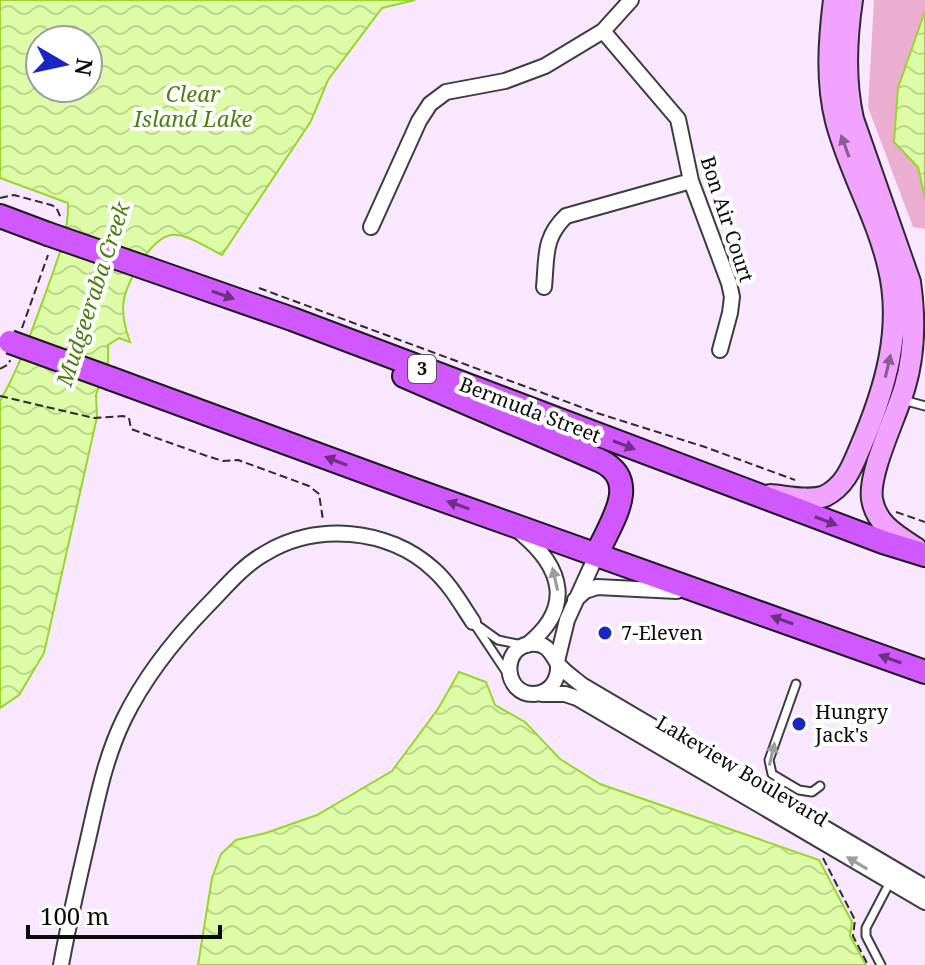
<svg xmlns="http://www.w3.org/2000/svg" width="925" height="965" font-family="'Noto Serif',serif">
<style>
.park{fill:#ebaed0}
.water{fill:url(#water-waves);stroke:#96d729;stroke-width:2;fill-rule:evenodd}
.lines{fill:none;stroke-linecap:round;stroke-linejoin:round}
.lane-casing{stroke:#3d3d3d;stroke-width:11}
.street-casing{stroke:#3d3d3d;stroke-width:18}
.secondary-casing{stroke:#2c2c2c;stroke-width:24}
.primary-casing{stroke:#1b1b1b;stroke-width:26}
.path{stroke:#2c2c2c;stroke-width:2;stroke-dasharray:8 4;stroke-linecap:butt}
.lane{stroke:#fff;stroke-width:7}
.street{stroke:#fff;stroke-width:14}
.secondary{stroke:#f2a2ff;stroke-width:20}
.primary{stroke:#d157ff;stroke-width:22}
.primary-bridge-casing{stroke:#1b1b1b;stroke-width:26;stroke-linecap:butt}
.primary-bridge{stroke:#d157ff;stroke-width:22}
.oneway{fill:#8a5e91}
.oneway2{fill:#6e3084}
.oneway3{fill:#9d9d9d}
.poi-dot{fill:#1926c2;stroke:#fff;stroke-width:3}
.labels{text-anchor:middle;stroke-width:8;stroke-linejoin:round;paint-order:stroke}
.shield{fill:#fff;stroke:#545454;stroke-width:2}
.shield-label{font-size:18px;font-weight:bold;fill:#0a0a0a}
.street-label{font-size:20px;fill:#0a0a0a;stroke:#fff}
.poi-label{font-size:20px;fill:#0a0a0a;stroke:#fff;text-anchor:start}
.water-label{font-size:22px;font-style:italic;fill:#507e0d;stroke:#fff}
</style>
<defs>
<pattern id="water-waves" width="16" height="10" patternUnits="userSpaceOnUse" patternTransform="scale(2)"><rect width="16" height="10" fill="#defba7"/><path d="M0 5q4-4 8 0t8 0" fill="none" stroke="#bdd68e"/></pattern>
</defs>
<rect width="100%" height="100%" fill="#f9e7ff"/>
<!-- park -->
<path class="park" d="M874,0H925V11L898,88L925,198V229L913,227L868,107Z"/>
<!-- water -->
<path class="water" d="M0,0H415L382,8L328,80L311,121L222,255C209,249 191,236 177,235C153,232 128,280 124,299C121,313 125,328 130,342L119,338L108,345V362L96,395L97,417L44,653L19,695L0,708V401C20,366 32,330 46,292C56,263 69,234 68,203L0,178ZM40,40H88V88H40Z
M925,11V198L918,167L894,142L898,88Z
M459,672L486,682L495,705L525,722L560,759L600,784L819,860L852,922L850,936L866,965H198L212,878L221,854L236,840L266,833L317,815L392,771L438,709Z"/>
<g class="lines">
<defs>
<path id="lane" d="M903,400L925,406
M507,673L473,622L498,640L522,645
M796,684L769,760L772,774L799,790L812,792L820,786
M881,965L866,936V928L890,882"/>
<path id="street" d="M603,31L678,119L691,181L729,283L732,297L730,313L720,350
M371,227L419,121L430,104L446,92L505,81L545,66L603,31L631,0
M544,287C547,257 543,238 566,216L691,181
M521,533C563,568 574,608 527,645
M575,600L585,591L597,587L677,591
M557,661L567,620L597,554
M558,664C559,679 551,693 534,694C504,695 500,648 530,644C547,642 551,653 558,664C564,672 575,679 582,685L925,887
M542,694H565L577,698L925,902
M61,965C69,921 79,878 89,835C98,795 106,756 124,719C145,676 173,641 206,607C224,589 241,567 264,554C315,522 388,528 433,569C450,584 461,604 473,622"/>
<path id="secondary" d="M852,0C846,40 844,79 853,119L910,282C915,317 915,352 905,386C897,415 868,472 872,499C876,524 896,535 916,548
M770,495C786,496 809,502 825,496C845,486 852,467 860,448C885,390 904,328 888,265C876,215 849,171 836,121C826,82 829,40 834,0"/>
<path id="primary" d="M0,216L48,234
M149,269L292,319L883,542L925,555
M404,376L601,461C642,482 610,523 597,554
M112,379L409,488L925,672"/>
</defs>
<!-- lane casing -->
<use href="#lane" class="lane-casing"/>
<!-- street casing -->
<use href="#street" class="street-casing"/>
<!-- secondary casing -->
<use href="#secondary" class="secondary-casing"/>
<!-- primary casing -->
<use href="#primary" class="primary-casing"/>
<!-- path -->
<path class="path" d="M0,198L14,195L51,205L56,207L61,218
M259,288L597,413L705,447L795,480
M22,328L48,255
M0,369L9,364L10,360
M0,396L94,418L123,416L129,418L131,429L207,456L223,461L238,460L309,486L319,494L323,520
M896,512L925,522
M823,858L855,920L853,936L868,965"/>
<!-- lane -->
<use href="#lane" class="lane"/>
<!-- street -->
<use href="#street" class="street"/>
<!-- secondary -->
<use href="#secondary" class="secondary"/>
<!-- primary -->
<use href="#primary" class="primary"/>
<defs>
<path id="primary-bridge" d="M48,234L149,269
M10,342L112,379"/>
</defs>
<!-- primary-bridge casing -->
<use href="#primary-bridge" class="primary-bridge-casing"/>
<!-- primary-bridge -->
<use href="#primary-bridge" class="primary-bridge"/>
</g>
<!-- one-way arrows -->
<defs><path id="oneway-solid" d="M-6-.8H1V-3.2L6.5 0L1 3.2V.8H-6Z" transform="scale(2)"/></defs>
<g class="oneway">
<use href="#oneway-solid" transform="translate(845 146) rotate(-110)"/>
<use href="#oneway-solid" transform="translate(888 366) rotate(-77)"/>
</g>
<g class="oneway2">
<use href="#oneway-solid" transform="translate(223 295) rotate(19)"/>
<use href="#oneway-solid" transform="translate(624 445) rotate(21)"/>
<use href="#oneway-solid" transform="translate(336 461) rotate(-159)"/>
<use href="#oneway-solid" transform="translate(458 505) rotate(-161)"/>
<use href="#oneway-solid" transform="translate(826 521) rotate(21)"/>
<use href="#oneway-solid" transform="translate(782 620) rotate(-160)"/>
<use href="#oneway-solid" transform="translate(890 659) rotate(-160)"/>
</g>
<g class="oneway3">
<use href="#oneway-solid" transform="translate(555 579) rotate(-103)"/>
<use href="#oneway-solid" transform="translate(772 754) rotate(-77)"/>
<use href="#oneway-solid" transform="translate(857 863) rotate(-149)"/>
</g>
<!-- markers -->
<g class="poi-dot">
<circle cx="605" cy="633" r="8"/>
<circle cx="799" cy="724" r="8"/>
</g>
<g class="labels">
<!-- shield labels -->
<rect class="shield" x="408" y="355" width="28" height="28" rx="6"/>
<g class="shield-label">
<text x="422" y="375">3</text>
</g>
<!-- street labels -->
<g class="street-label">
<text transform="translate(727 219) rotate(72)" y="7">Bon Air Court</text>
<text transform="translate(530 410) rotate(21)" y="7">Bermuda Street</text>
<text transform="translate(742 771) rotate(31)" y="7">Lakeview Boulevard</text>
</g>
<!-- poi labels -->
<g class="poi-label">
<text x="621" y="640">7-Eleven</text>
<text x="815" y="719">Hungry<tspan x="815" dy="23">Jack's</tspan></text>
</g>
<!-- water labels -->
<g class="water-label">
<text x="193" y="102">Clear<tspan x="193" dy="25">Island Lake</tspan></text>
<text transform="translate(93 294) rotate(-72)" y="8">Mudgeeraba Creek</text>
</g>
</g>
<!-- north arrow -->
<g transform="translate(64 64) rotate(99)"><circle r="38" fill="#ffffff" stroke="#9d9d9d" stroke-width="2"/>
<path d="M0-6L14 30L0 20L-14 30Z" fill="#1926c2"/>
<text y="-12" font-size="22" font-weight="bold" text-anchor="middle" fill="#0a0a0a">N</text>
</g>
<!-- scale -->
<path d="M28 925v12h192v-12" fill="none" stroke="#0a0a0a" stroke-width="4"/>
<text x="40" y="925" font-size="24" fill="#0a0a0a" stroke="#ffffff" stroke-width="6" paint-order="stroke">100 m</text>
</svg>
